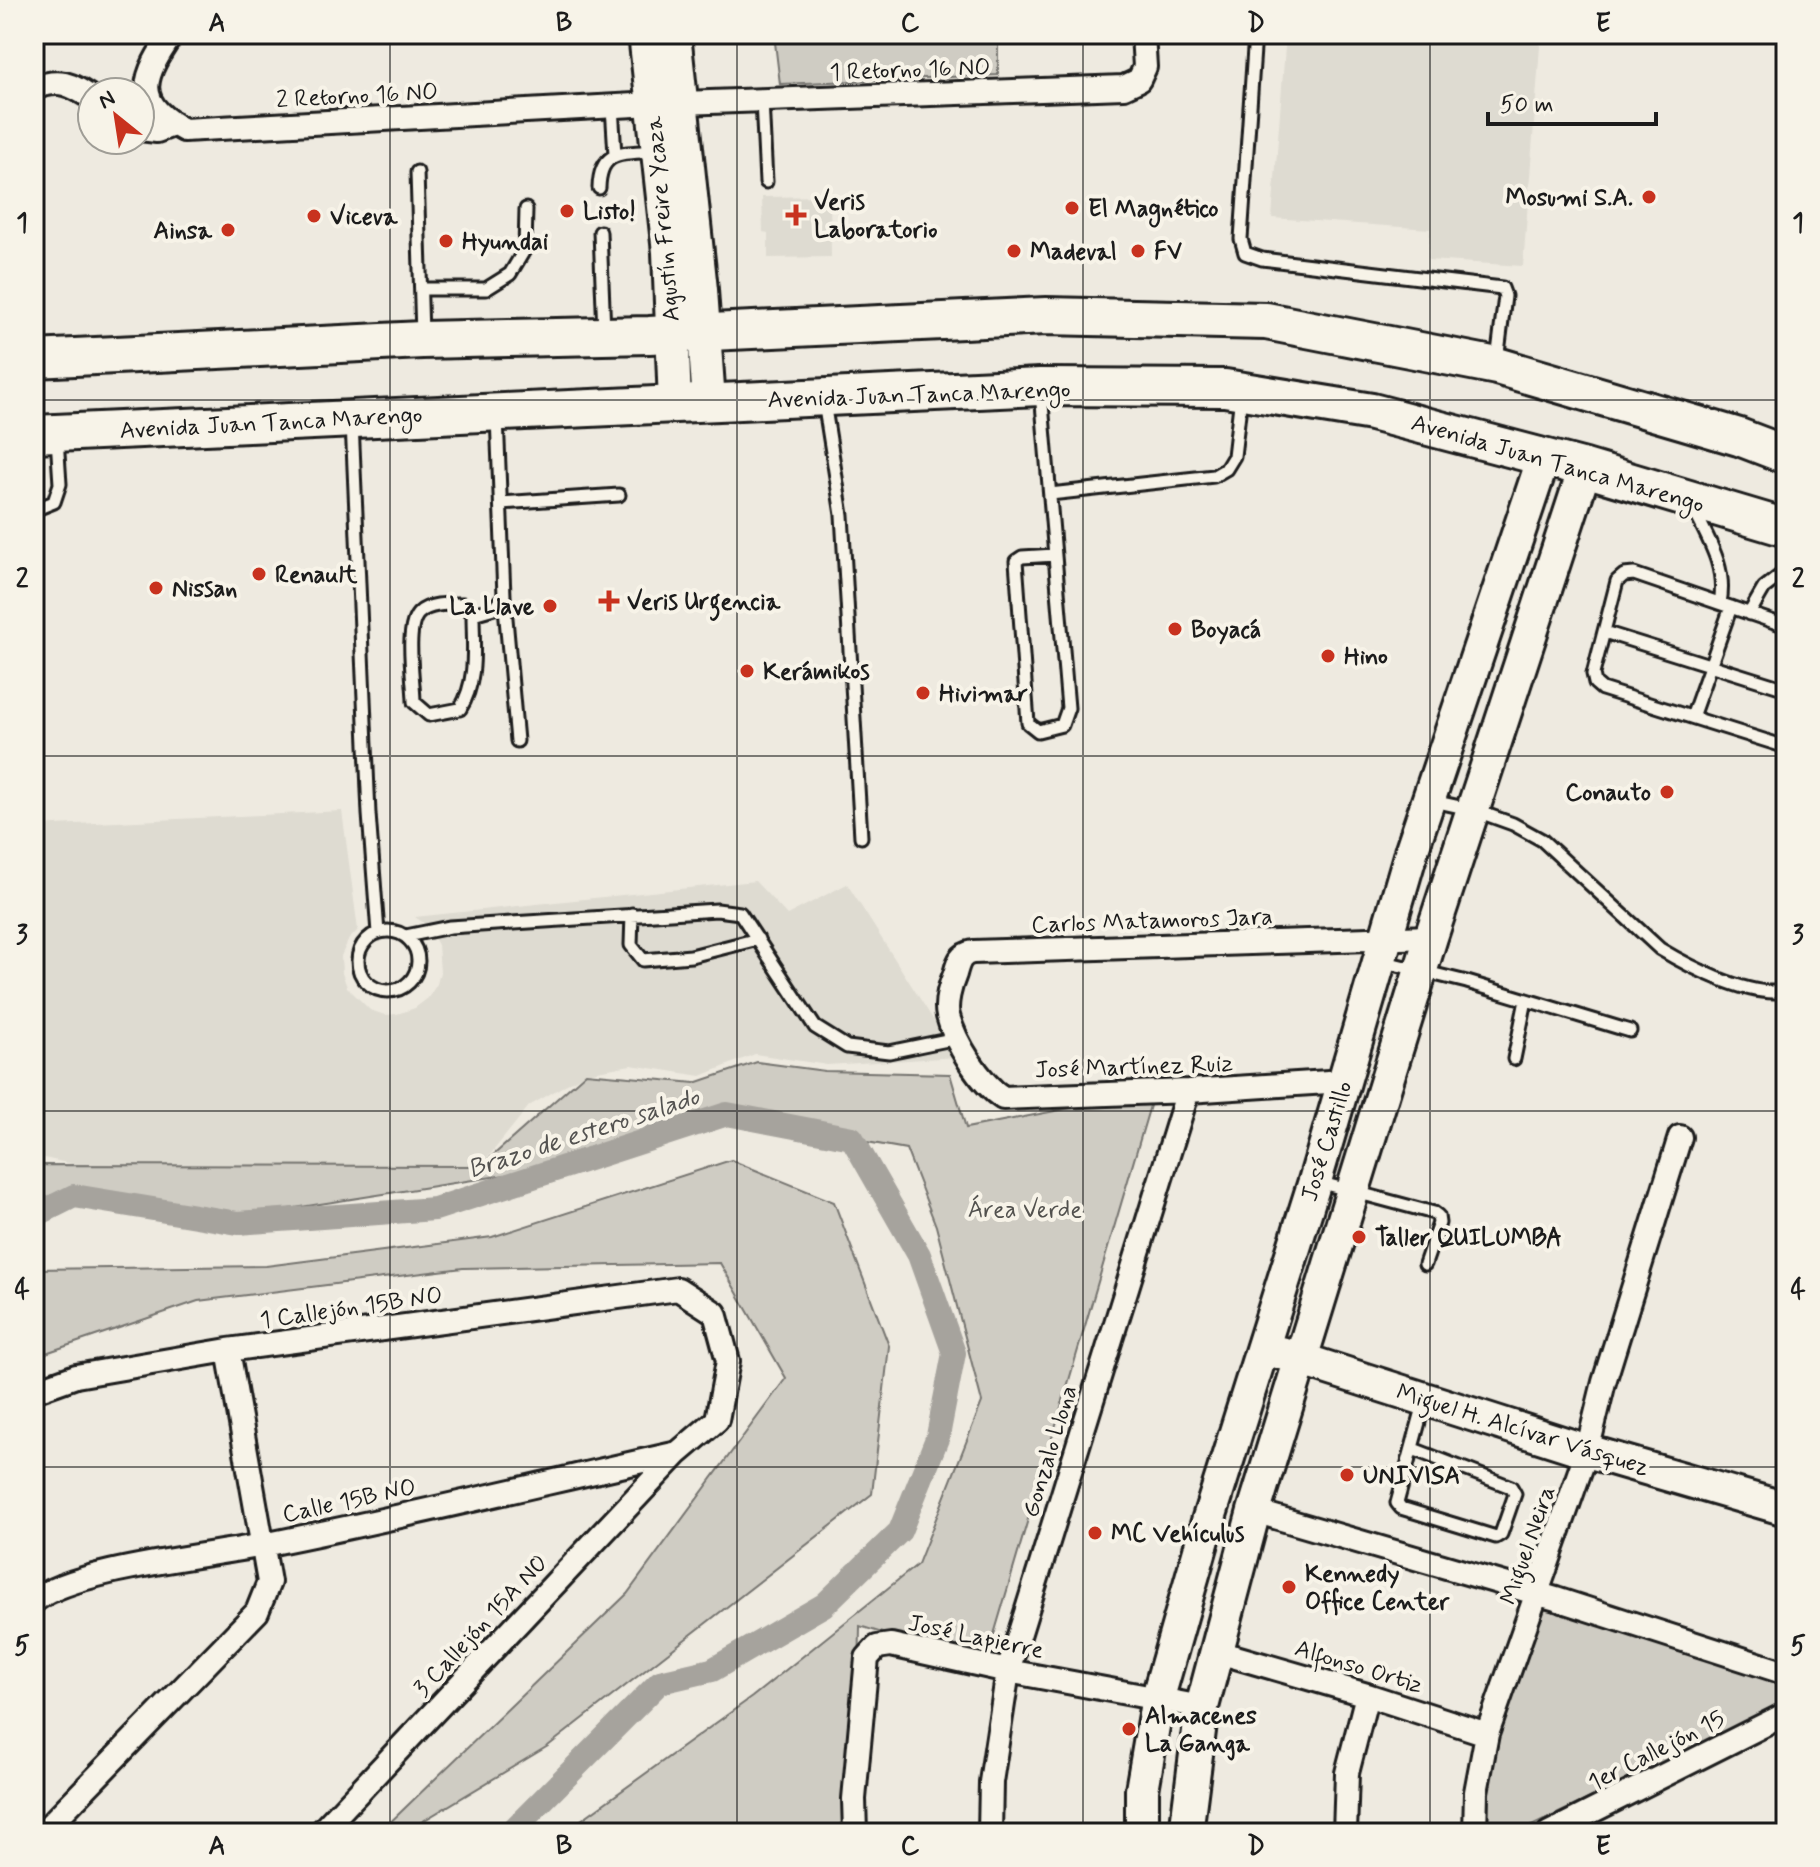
<svg xmlns="http://www.w3.org/2000/svg" width="1820" height="1867" font-family="Mynerve,sans-serif">
<style>
.built{fill:#dedbd1}
.green{fill:#cfccc3;stroke:#767470;stroke-width:2}
.lines{fill:none;stroke-linecap:round;stroke-linejoin:round}
.canal{stroke:#a6a39d;stroke-width:24}
.lane-casing{stroke:#1c1c1c;stroke-width:17}
.street-casing{stroke:#1c1c1c;stroke-width:28}
.secondary-casing{stroke:#1c1c1c;stroke-width:38}
.primary-casing{stroke:#1c1c1c;stroke-width:42}
.lane{stroke:#f7f3e8;stroke-width:11}
.street{stroke:#f7f3e8;stroke-width:22}
.secondary{stroke:#f7f3e8;stroke-width:32}
.primary{stroke:#f7f3e8;stroke-width:36}
.grid{fill:none;stroke:#1c1c1c;stroke-width:2;stroke-opacity:0.55}
.poi-dot{fill:#c8321e;stroke:#f7f3e8;stroke-width:3}
.labels{text-anchor:middle;stroke-width:8;stroke-linejoin:round;paint-order:stroke}
.street-label{font-size:24px;fill:#1c1c1c;stroke:#f7f3e8}
.poi-label{font-size:24px;font-weight:bold;fill:#1c1c1c;stroke:#f7f3e8;text-anchor:start}
.park-label{font-size:24px;fill:#52514e;stroke:#f7f3e8}
.water-label{font-size:26px;font-style:italic;fill:#535250;stroke:#f7f3e8}
.neatline{fill:none;stroke:#1c1c1c;stroke-width:3}
.grid-label{font-size:26px;text-anchor:middle;font-weight:bold;fill:#1c1c1c}
</style>
<rect width="100%" height="100%" fill="#eeeae0"/>
<filter id="ink" filterUnits="userSpaceOnUse"><feTurbulence type="fractalNoise" baseFrequency=".0125" numOctaves="2"/><feDisplacementMap in="SourceGraphic" scale="16" xChannelSelector="R" yChannelSelector="G"/><feConvolveMatrix kernelMatrix="1 2 1 2 8 2 1 2 1" color-interpolation-filters="sRGB"/></filter>
<g filter="url(#ink)">
<!-- built -->
<path class="built" d="M1286,34H1541L1523,266L1428,260L1430,229L1272,218Z
M830,196L831,257L768,258V233L763,232L762,197Z
M342,811L358,930L349,939L341,956L342,973L347,987L370,1010L385,1015L397,1014L415,1008L428,998L437,984L440,972L438,945L428,926L415,917L755,881L787,915L847,884L957,1057L827,1065L755,1054L701,1076L631,1065L586,1073L529,1106L481,1166H82L34,1156V826Z"/>
<!-- green -->
<path class="green" d="M774,34H998V75L780,84Z
M757,1062L825,1071L950,1074L966,1128L1154,1092L985,1665L860,1626L856,1833H563L752,1697L918,1564L982,1402L936,1226L906,1149L710,1114L562,1166L243,1216L34,1203V1165L481,1166L586,1073L695,1083Z
M731,1160L834,1202L889,1346L872,1494L548,1746L403,1833H379L627,1594L786,1378L720,1263L463,1268L198,1301L34,1357V1269L266,1266L492,1237Z
M1543,1597L1786,1675V1704L1517,1833H1488L1489,1782L1502,1723Z"/>
<g class="lines">
<!-- canal -->
<path class="canal" d="M34,1216L74,1196L238,1223L435,1209L727,1114L852,1138L919,1255L954,1353L938,1436L900,1531L824,1605L712,1670L660,1682L510,1833"/>
<defs>
<path id="lane" d="M1255,34L1241,239L1245,253L1262,259L1502,288L1505,296L1497,361
M762,100L766,182
M612,106L615,155
M417,172L422,335
M599,188C600,148 624,154 656,151
M600,232L604,332
M421,289H486L510,274L525,249L526,209
M1041,392L1068,708L1062,725L1038,731L1028,723L1016,561L1022,557L1055,555
M824,402L842,515L861,837
M352,422L369,814L378,933
M1050,494L1214,476L1226,469L1234,456L1241,396
M501,503L619,495
M34,510L54,502L60,484L57,438
M1694,510C1709,541 1727,568 1720,603
M504,596L517,741
M473,614C473,646 478,681 460,709L429,715L414,702C414,681 404,627 419,613C429,603 450,604 463,604L473,614L494,608L504,596L497,416
M1749,614L1764,588L1786,571
M1786,626L1634,574L1624,575L1617,581L1593,674L1595,683L1602,689L1786,747
M1604,632L1786,689
M1692,717L1731,607
M1433,801L1474,810L1513,824L1542,840L1660,949C1690,967 1743,994 1778,992L1786,984
M632,914L631,945L643,960L691,956L758,939
M358 961a30 30 0 1 1 60 0a30 30 0 1 1-60 0Z
M406,936L450,927L717,910L740,913L815,1027L847,1047L889,1052L957,1038
M1381,961L1467,982L1630,1031
M1514,1059L1526,1000
M1318,1182L1434,1213L1438,1216L1439,1223L1425,1264
M1413,1449L1511,1487L1515,1494L1501,1534L1496,1537L1401,1508L1397,1503L1425,1400"/>
<path id="street" d="M172,34C144,75 130,102 184,130L653,104
M34,88C60,78 70,84 92,98
M682,103L1124,87L1139,80L1145,67L1143,34
M140,129L157,131L173,125
M1344,1081L1188,1091L1003,1098C980,1083 955,1043 948,1016C945,1004 950,986 955,974C958,963 960,954 973,952L1431,937
M34,1391L76,1376L228,1350L678,1289L715,1313L728,1361L717,1420L678,1453L320,1833
M1254,1511L1556,1599L1786,1673
M34,1601C73,1569 208,1556 263,1545C401,1518 539,1484 678,1453
M1215,1651L1367,1695L1487,1734
M42,1833L257,1612L269,1582L228,1350
M855,1833L854,1799L867,1658L877,1647L891,1645L1008,1671L1202,1707
M990,1833L991,1782L1008,1671L1188,1091
M1345,1833L1347,1773L1367,1695
M1475,1833L1476,1792L1487,1734L1587,1451L1604,1382L1680,1137
M1549,1833L1786,1714"/>
<path id="secondary" d="M645,34L669,252L675,404
M674,34L701,290L709,402
M1281,1353L1587,1451L1786,1509
M1142,1833V1790L1158,1697L1209,1518L1315,1181L1412,849L1544,457
M1186,1833L1202,1707L1254,1511L1431,937L1585,468"/>
<path id="primary" d="M34,359L422,340L649,335L1046,316L1266,321L1497,366L1739,437L1786,455
M34,434L1040,387L1225,388L1372,412L1585,468L1786,528"/>
</defs>
<!-- lane casing -->
<use href="#lane" class="lane-casing"/>
<!-- street casing -->
<use href="#street" class="street-casing"/>
<!-- secondary casing -->
<use href="#secondary" class="secondary-casing"/>
<!-- primary casing -->
<use href="#primary" class="primary-casing"/>
<!-- lane -->
<use href="#lane" class="lane"/>
<!-- street -->
<use href="#street" class="street"/>
<!-- secondary -->
<use href="#secondary" class="secondary"/>
<!-- primary -->
<use href="#primary" class="primary"/>
</g>
</g>
<!-- grid -->
<path class="grid" d="M390,34V1833M737,34V1833M1083,34V1833M1430,34V1833M34,400H1786M34,756H1786M34,1111H1786M34,1467H1786"/>
<!-- markers -->
<g class="poi-dot">
<circle cx="1649" cy="197" r="8"/>
<circle cx="1072" cy="208" r="8"/>
<circle cx="567" cy="211" r="8"/>
<path d="M792 203h8v8h8v8h-8v8h-8v-8h-8v-8h8z"/>
<circle cx="314" cy="216" r="8"/>
<circle cx="228" cy="230" r="8"/>
<circle cx="446" cy="241" r="8"/>
<circle cx="1014" cy="251" r="8"/>
<circle cx="1138" cy="251" r="8"/>
<circle cx="259" cy="574" r="8"/>
<circle cx="156" cy="588" r="8"/>
<path d="M605 589h8v8h8v8h-8v8h-8v-8h-8v-8h8z"/>
<circle cx="550" cy="606" r="8"/>
<circle cx="1175" cy="629" r="8"/>
<circle cx="1328" cy="656" r="8"/>
<circle cx="747" cy="671" r="8"/>
<circle cx="923" cy="693" r="8"/>
<circle cx="1667" cy="792" r="8"/>
<circle cx="1359" cy="1237" r="8"/>
<circle cx="1347" cy="1475" r="8"/>
<circle cx="1095" cy="1533" r="8"/>
<circle cx="1289" cy="1587" r="8"/>
<circle cx="1129" cy="1729" r="8"/>
</g>
<g class="labels">
<!-- street labels -->
<g class="street-label">
<text transform="translate(910 69) rotate(-2)" y="8">1 Retorno 16 NO</text>
<text transform="translate(357 95) rotate(-3)" y="8">2 Retorno 16 NO</text>
<text transform="translate(662 219) rotate(-95)" y="8">Agustín Freire Ycaza</text>
<text transform="translate(919 394) rotate(-2)" y="8">Avenida Juan Tanca Marengo</text>
<text transform="translate(271 422) rotate(-3)" y="8">Avenida Juan Tanca Marengo</text>
<text transform="translate(1558 463) rotate(16)" y="8">Avenida Juan Tanca Marengo</text>
<text transform="translate(1152 920) rotate(-2)" y="8">Carlos Matamoros Jara</text>
<text transform="translate(1134 1066) rotate(-2)" y="8">José Martínez Ruiz</text>
<text transform="translate(1326 1141) rotate(-73)" y="8">José Castillo</text>
<text transform="translate(351 1307) rotate(-8)" y="8">1 Callejón 15B NO</text>
<text transform="translate(1523 1429) rotate(17)" y="8">Miguel H. Alcívar Vásquez</text>
<text transform="translate(1049 1451) rotate(-73)" y="8">Gonzalo Llona</text>
<text transform="translate(349 1500) rotate(-12)" y="8">Calle 15B NO</text>
<text transform="translate(1527 1545) rotate(-71)" y="8">Miguel Neira</text>
<text transform="translate(480 1625) rotate(-47)" y="8">3 Callejón 15A NO</text>
<text transform="translate(976 1636) rotate(12)" y="8">José Lapierre</text>
<text transform="translate(1359 1666) rotate(17)" y="8">Alfonso Ortiz</text>
<text transform="translate(1656 1750) rotate(-27)" y="8">1er Callejón 15</text>
</g>
<!-- poi labels -->
<g class="poi-label">
<text x="1633" y="205" text-anchor="end">Mosumi S.A.</text>
<text x="814" y="209">Veris<tspan x="814" dy="28">Laboratorio</tspan></text>
<text x="1088" y="216">El Magnético</text>
<text x="583" y="219">Listo!</text>
<text x="330" y="224">Viceva</text>
<text x="212" y="238" text-anchor="end">Ainsa</text>
<text x="462" y="249">Hyundai</text>
<text x="1030" y="259">Madeval</text>
<text x="1154" y="259">FV</text>
<text x="275" y="582">Renault</text>
<text x="172" y="596">Nissan</text>
<text x="627" y="609">Veris Urgencia</text>
<text x="534" y="614" text-anchor="end">La Llave</text>
<text x="1191" y="637">Boyacá</text>
<text x="1344" y="664">Hino</text>
<text x="763" y="679">Kerámikos</text>
<text x="939" y="701">Hivimar</text>
<text x="1651" y="800" text-anchor="end">Conauto</text>
<text x="1375" y="1245">Taller QUILUMBA</text>
<text x="1363" y="1483">UNIVISA</text>
<text x="1111" y="1541">MC Vehículus</text>
<text x="1305" y="1581">Kennedy<tspan x="1305" dy="28">Office Center</tspan></text>
<text x="1145" y="1723">Almacenes<tspan x="1145" dy="28">La Ganga</tspan></text>
</g>
<!-- park labels -->
<g class="park-label">
<text x="1025" y="1217">Área Verde</text>
</g>
<!-- water labels -->
<g class="water-label">
<text transform="translate(583 1132) rotate(-18)" y="9">Brazo de estero salado</text>
</g>
</g>
<!-- margin -->
<rect width="1820" height="1867" fill="none" stroke="#f7f3e8" stroke-width="88"/>
<!-- north arrow -->
<g transform="translate(116 116) rotate(330)"><circle r="38" fill="#f7f3e8" stroke="#9f9d96" stroke-width="2"/>
<path d="M0-6L14 30L0 20L-14 30Z" fill="#c8321e"/>
<text y="-12" font-size="22" font-weight="bold" text-anchor="middle" fill="#1c1c1c">N</text>
</g>
<!-- scale -->
<path d="M1488 112v12h168v-12" fill="none" stroke="#1c1c1c" stroke-width="4"/>
<text x="1500" y="112" font-size="24" fill="#1c1c1c" stroke="#f7f3e8" stroke-width="6" paint-order="stroke">50 m</text>
<rect x="44" y="44" width="1732" height="1779" class="neatline"/>
<g class="grid-label">
<text x="217" y="31">A</text>
<text x="564" y="31">B</text>
<text x="910" y="31">C</text>
<text x="1256" y="31">D</text>
<text x="1603" y="31">E</text>
<text x="22" y="231">1</text>
<text x="1798" y="231">1</text>
<text x="22" y="587">2</text>
<text x="1798" y="587">2</text>
<text x="22" y="943">3</text>
<text x="1798" y="943">3</text>
<text x="22" y="1298">4</text>
<text x="1798" y="1298">4</text>
<text x="22" y="1654">5</text>
<text x="1798" y="1654">5</text>
<text x="217" y="1854">A</text>
<text x="564" y="1854">B</text>
<text x="910" y="1854">C</text>
<text x="1256" y="1854">D</text>
<text x="1603" y="1854">E</text>
</g>
</svg>
